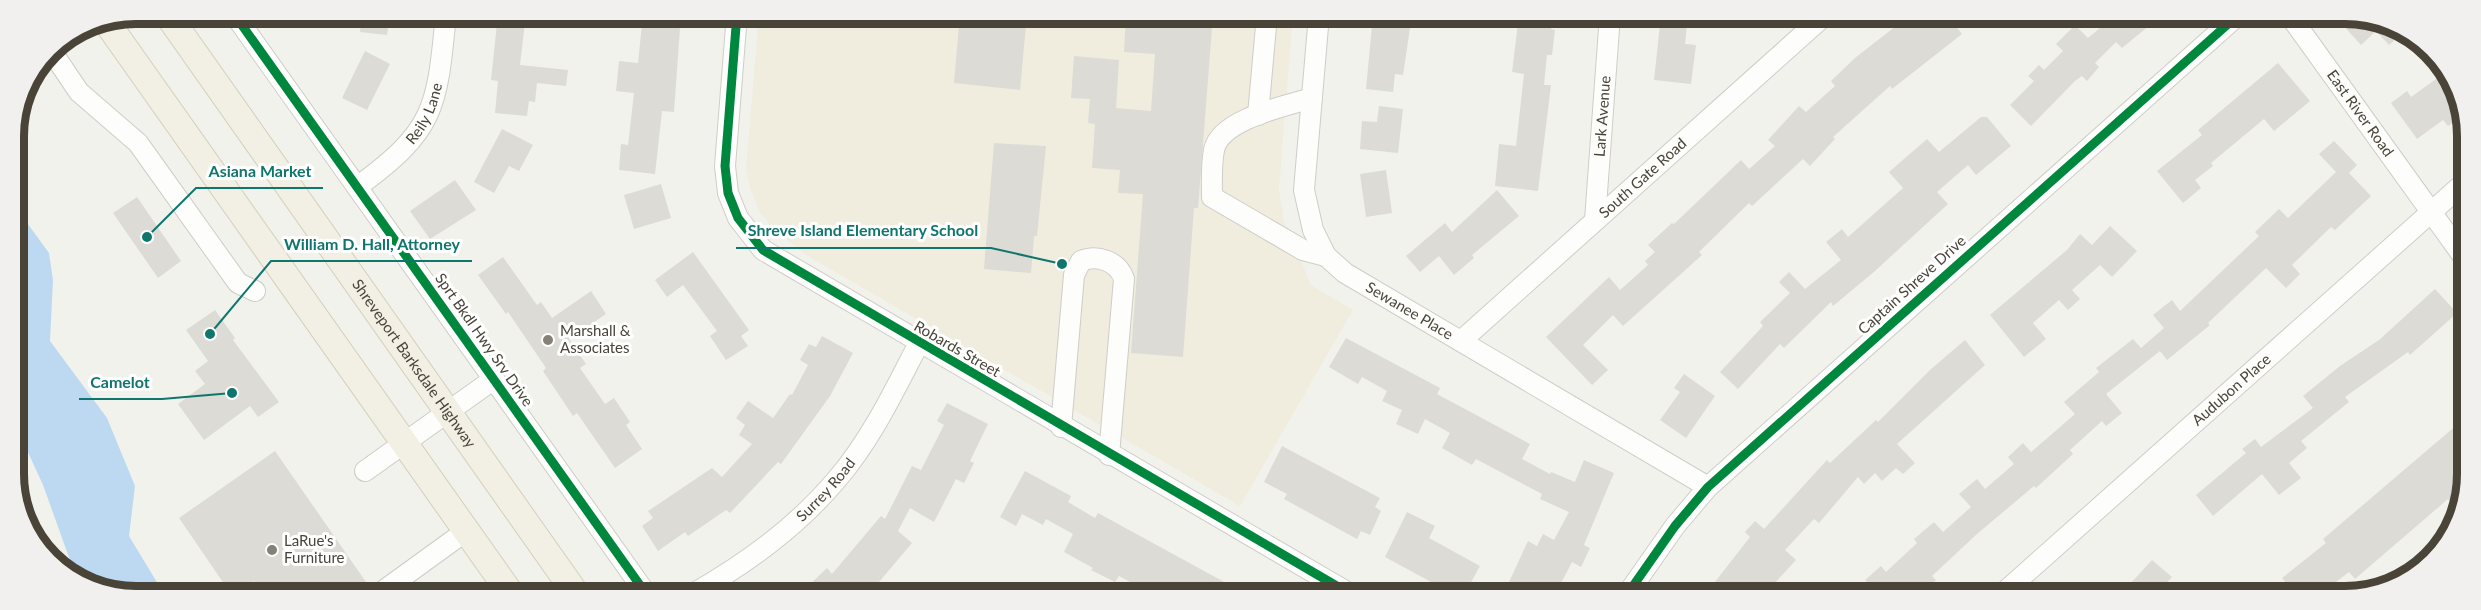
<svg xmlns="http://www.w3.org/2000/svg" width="2481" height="610" font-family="Lato,sans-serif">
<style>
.education{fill:#f0eddf}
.water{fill:#bcd9f1}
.building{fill:#dcdbd5}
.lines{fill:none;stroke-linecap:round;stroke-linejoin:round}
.minor-casing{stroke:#cecdc7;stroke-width:22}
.major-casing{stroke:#d5cfba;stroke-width:28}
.minor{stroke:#fdfdfc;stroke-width:20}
.major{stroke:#f2efe5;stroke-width:26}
.cycleway-casing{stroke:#fff;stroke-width:13}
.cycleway{stroke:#00873e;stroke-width:9}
.poi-dot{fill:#858177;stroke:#fff;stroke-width:2}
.labels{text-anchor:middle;stroke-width:6;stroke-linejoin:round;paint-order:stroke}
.street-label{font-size:15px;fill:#4a4438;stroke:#fff}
.poi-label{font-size:15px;fill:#4a4438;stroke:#fff;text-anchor:start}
.rim{fill:none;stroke:#4a4438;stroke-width:8}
.leader{fill:none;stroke:#0f766e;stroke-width:2}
.callout-dot{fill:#0f766e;stroke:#fff;stroke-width:2}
.callout-label{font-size:16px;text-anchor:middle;font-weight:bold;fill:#0f766e;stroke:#fff;stroke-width:6;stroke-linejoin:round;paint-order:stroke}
</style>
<rect width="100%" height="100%" fill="#f2f2ed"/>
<!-- education -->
<path class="education" d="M759,14L1293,15L1279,189L1284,222L1311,285L1353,310L1240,506L811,258L776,232L759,211L750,188L746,168Z"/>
<!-- water -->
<path class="water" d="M14,205L49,253L53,280L50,341L107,418L135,486L129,536L164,594H112L75,574L43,485L15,424Z"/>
<!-- building -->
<path class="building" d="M362,14H390L387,35L360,32Z
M498,14H526L520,65L568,70L566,86L537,83L535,102L529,101L527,116L495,113L498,81L491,80Z
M643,14H681L674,112L662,111L655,174L619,170L621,144L628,145L634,93L616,91L619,61L638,63Z
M960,14H1027L1020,90L954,83Z
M1126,15H1213L1198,208H1194L1183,357L1131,353L1143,194L1118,193L1120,170L1092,168L1095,124L1088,123L1090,99L1071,98L1074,56L1119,60L1116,108L1151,111L1155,54L1124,52Z
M1373,15H1412L1403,75L1395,74L1393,92L1366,89Z
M1519,15H1552L1551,29L1555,30L1552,55H1547L1544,85H1551L1538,191L1495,186L1499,144L1516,146L1524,74L1512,72Z
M1661,15H1688L1685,44L1696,45L1691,84L1654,80Z
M1910,15H1947L1962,34L1892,89L1890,86L1833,137L1835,139L1810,166L1803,159L1752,206L1749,203L1699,252L1702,255L1623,326L1613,315L1583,345L1608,370L1592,385L1546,337L1609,277L1620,290L1648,265L1645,261L1655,252L1648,245L1672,223L1674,224L1741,160L1749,169L1775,146L1768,140L1799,106L1806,112L1835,86L1831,81L1855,58Z
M2114,16H2161L2122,48L2116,42L2095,63L2099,67L2087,81L2082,76L2075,81L2031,126L2010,105L2034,81L2028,76L2039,65L2044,70L2063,51L2056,44L2075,25L2088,38Z
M2351,16H2369L2402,34L2389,45L2376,31L2361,45L2342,24Z
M365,51L390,64L367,110L342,98Z
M2278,63L2310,101L2274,131L2264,119L2211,163L2213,166L2195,180L2201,188L2183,203L2157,171L2202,135L2198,130Z
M2443,74L2465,114L2448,126L2443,120L2417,139L2391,103L2407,91L2411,97Z
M1379,106L1403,109L1398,153L1360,149L1362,121L1377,122Z
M1981,117H1987L2011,146L1976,175L1968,165L1937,192L1948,204L1875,271L1833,306L1831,302L1784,348L1780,344L1738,389L1720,372L1763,326L1760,322L1790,293L1779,282L1789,272L1805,289L1841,260L1826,242L1842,229L1848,237L1903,188L1889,172L1927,139L1939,152Z
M502,129L533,145L519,171L509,166L494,193L474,182Z
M2334,141L2357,165L2349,173L2371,196L2335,230L2331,227L2292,265L2300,274L2286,288L2266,268L2208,323L2210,325L2167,360L2160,351L2106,394L2122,413L2106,426L2102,421L2070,450L2073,454L2036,488L2034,486L1977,534L1932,576L1936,580L1919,596H1880L1865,580L1881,566L1886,572L1917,543L1914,539L1934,522L1943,532L1971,507L1959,494L1977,479L1985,489L2014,464L2008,457L2023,443L2031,452L2075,414L2064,402L2099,372L2096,368L2133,339L2141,348L2164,328L2153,315L2172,300L2180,311L2259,236L2255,232L2279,209L2288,218L2336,172L2319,154Z
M994,143L1046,146L1037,236H1034L1031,273L984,269Z
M1386,170L1392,213L1366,217L1360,174Z
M455,180L476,210L430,239L410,211Z
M661,184L671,218L634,229L624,195Z
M1497,190L1519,216L1472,255L1474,258L1454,275L1439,256L1420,272L1406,256L1445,223L1452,232Z
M137,197L181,261L158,278L113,213Z
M2110,226L2137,251L2112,277L2100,265L2072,290L2080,299L2068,310L2059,300L2033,323L2046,339L2024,357L1990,315L2067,250L2080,234L2092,245Z
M693,252L749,330L741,336L748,346L726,360L710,336L717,331L683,285L667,297L655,280Z
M503,257L537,305L541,302L552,318L591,291L606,314L569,339L586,364L580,368L605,404L614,398L630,422L626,425L642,449L615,468L577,413L573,416L543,371L546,368L508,312L506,314L478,275Z
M2435,289L2457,313L2410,355L2408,352L2345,397L2349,402L2301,441L2307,448L2289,463L2301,478L2279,495L2262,474L2213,516L2196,495L2246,453L2242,449L2255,439L2261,447L2313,408L2303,396L2340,366L2379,340Z
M215,310L235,338L233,340L279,402L258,417L250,406L204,440L178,404L205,384L195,371L208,361L186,330Z
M822,336L853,353L830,396L781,464L778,462L730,513L726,510L688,536L685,532L658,551L642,526L653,518L648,511L712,468L722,477L752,444L739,435L745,425L736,418L748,401L773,418L790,394L792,395L808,365L800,360L809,344L816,347Z
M1346,338L1440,388L1437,394L1530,444L1522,459L1550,474L1551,472L1575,482L1584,460L1614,473L1584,545L1590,548L1581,567L1572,562L1555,595H1503L1528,541L1537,546L1543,534L1554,540L1569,512L1540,499L1542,494L1476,459L1472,465L1442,448L1450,433L1425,419L1418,434L1396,424L1402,410L1382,401L1387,391L1362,377L1358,384L1329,367Z
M1965,340L1985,365L1897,444L1915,463L1903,474L1896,468L1882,481L1875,473L1864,484L1858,477L1819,523L1814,519L1785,550L1796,560L1773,585L1787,596H1704L1750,537L1745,532L1755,521L1764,529L1827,460L1830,463L1876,420L1878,422L1930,370Z
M1684,374L1715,396L1686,438L1660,420L1680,392L1674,388Z
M947,403L988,424L970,461L974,463L964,483L956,479L934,522L910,508L898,531L912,543L868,595H817L808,586L827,568L832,574L881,516L885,519L912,466L921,470L944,425L937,421Z
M2465,418V489L2450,502L2448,499L2355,579L2349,572L2318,596H2296L2282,578L2326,543L2323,539Z
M1282,446L1380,498L1375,507L1381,511L1370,535L1361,531L1357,539L1284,499L1287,494L1264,482Z
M275,451L366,582L348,594H263L254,581L236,594H231L179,518Z
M1025,471L1071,496L1068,502L1095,518L1098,513L1248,595H1154L1119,576L1115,582L1091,570L1093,568L1064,552L1073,534L1046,519L1043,525L1022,514L1016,526L1000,517Z
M1407,512L1435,526L1429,538L1480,566L1464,595H1455L1385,557Z
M2152,560L2172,577L2155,596H2119Z"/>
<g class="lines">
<defs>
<g id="minor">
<path d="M234,14L647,595"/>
<path d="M737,14L725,166L728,193L738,218L763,250L1352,595"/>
<path id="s1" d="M1319,15L1304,190L1313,230L1326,256L1345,273L1708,487"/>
<path id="s2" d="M2290,16L2465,259"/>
<path d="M50,49L79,92L138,143L238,283L255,291"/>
<path d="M1312,98C1286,106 1220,119 1214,150C1211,165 1212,182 1212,197L1303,250L1326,256"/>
<path d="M1258,115L1267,15"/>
<path id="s3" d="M357,187C436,130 437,107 446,14"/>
<path id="s4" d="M1595,220L1610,15"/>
<path id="s5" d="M1461,341L1825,15"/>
<path d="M1061,427L1074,275L1081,261C1097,254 1118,261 1124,279L1109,455"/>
<path d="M365,471L494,379"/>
<path d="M379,594L466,531"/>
<path id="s6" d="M691,595C747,563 797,527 838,478C872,438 895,389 919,343"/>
<path d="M1626,596L1675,526L1708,487L2237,16"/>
<path id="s7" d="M2000,596L2465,182"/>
</g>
<g id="major">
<path id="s8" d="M167,14L577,595"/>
<path d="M105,20L511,594"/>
</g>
</defs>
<!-- minor casing -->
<use href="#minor" class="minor-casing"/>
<!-- major casing -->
<use href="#major" class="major-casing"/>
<!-- minor -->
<use href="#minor" class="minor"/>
<!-- major -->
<use href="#major" class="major"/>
<defs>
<path id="cycleway" d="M234,14L647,595
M737,14L725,166L728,193L738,218L763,250L1352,595
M1626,596L1675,526L1708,487L2237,16"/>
</defs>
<!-- cycleway casing -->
<use href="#cycleway" class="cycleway-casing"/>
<!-- cycleway -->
<use href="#cycleway" class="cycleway"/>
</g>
<!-- markers -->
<g class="poi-dot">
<circle cx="548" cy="340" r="6"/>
<circle cx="272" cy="550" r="6"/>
</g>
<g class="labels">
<!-- street labels -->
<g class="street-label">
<text dy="5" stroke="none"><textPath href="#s3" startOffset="102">Reily Lane</textPath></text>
<text dy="5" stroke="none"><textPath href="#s2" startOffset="120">East River Road</textPath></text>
<text dy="5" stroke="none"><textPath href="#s4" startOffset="104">Lark Avenue</textPath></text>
<text dy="5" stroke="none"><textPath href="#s5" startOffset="244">South Gate Road</textPath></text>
<text transform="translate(1912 285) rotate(-42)" y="5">Captain Shreve Drive</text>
<text dy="5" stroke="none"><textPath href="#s1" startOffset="346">Sewanee Place</textPath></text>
<text transform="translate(484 340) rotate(55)" y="5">Sprt Bkdl Hwy Srv Drive</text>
<text transform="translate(957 349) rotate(30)" y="5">Robards Street</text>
<text dy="5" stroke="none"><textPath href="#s8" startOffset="428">Shreveport Barksdale Highway</textPath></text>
<text dy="5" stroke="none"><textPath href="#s7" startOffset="310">Audubon Place</textPath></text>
<text dy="5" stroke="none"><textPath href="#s6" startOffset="172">Surrey Road</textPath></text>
</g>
<!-- poi labels -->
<g class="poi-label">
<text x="560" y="336">Marshall &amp;<tspan x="560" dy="17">Associates</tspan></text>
<text x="284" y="546">LaRue's<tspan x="284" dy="17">Furniture</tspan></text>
</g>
</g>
<!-- crop -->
<path d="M0 0H2481V610H0ZM136 24H2345A112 112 0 0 1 2457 136V474A112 112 0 0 1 2345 586H136A112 112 0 0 1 24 474V136A112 112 0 0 1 136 24Z" fill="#f1f0ef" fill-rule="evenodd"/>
<path class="rim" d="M136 24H2345A112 112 0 0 1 2457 136V474A112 112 0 0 1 2345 586H136A112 112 0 0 1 24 474V136A112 112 0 0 1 136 24Z"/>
<!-- callouts -->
<path class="leader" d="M147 237L196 188H323M1062 264L991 248H736M210 334L271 261H472M232 393L162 399H79"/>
<g class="callout-dot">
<circle cx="147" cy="237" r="6"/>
<circle cx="1062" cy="264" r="6"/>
<circle cx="210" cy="334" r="6"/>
<circle cx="232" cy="393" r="6"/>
</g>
<g class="callout-label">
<text x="260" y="177">Asiana Market</text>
<text x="863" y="236">Shreve Island Elementary School</text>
<text x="372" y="250">William D. Hall, Attorney</text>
<text x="120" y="388">Camelot</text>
</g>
</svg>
